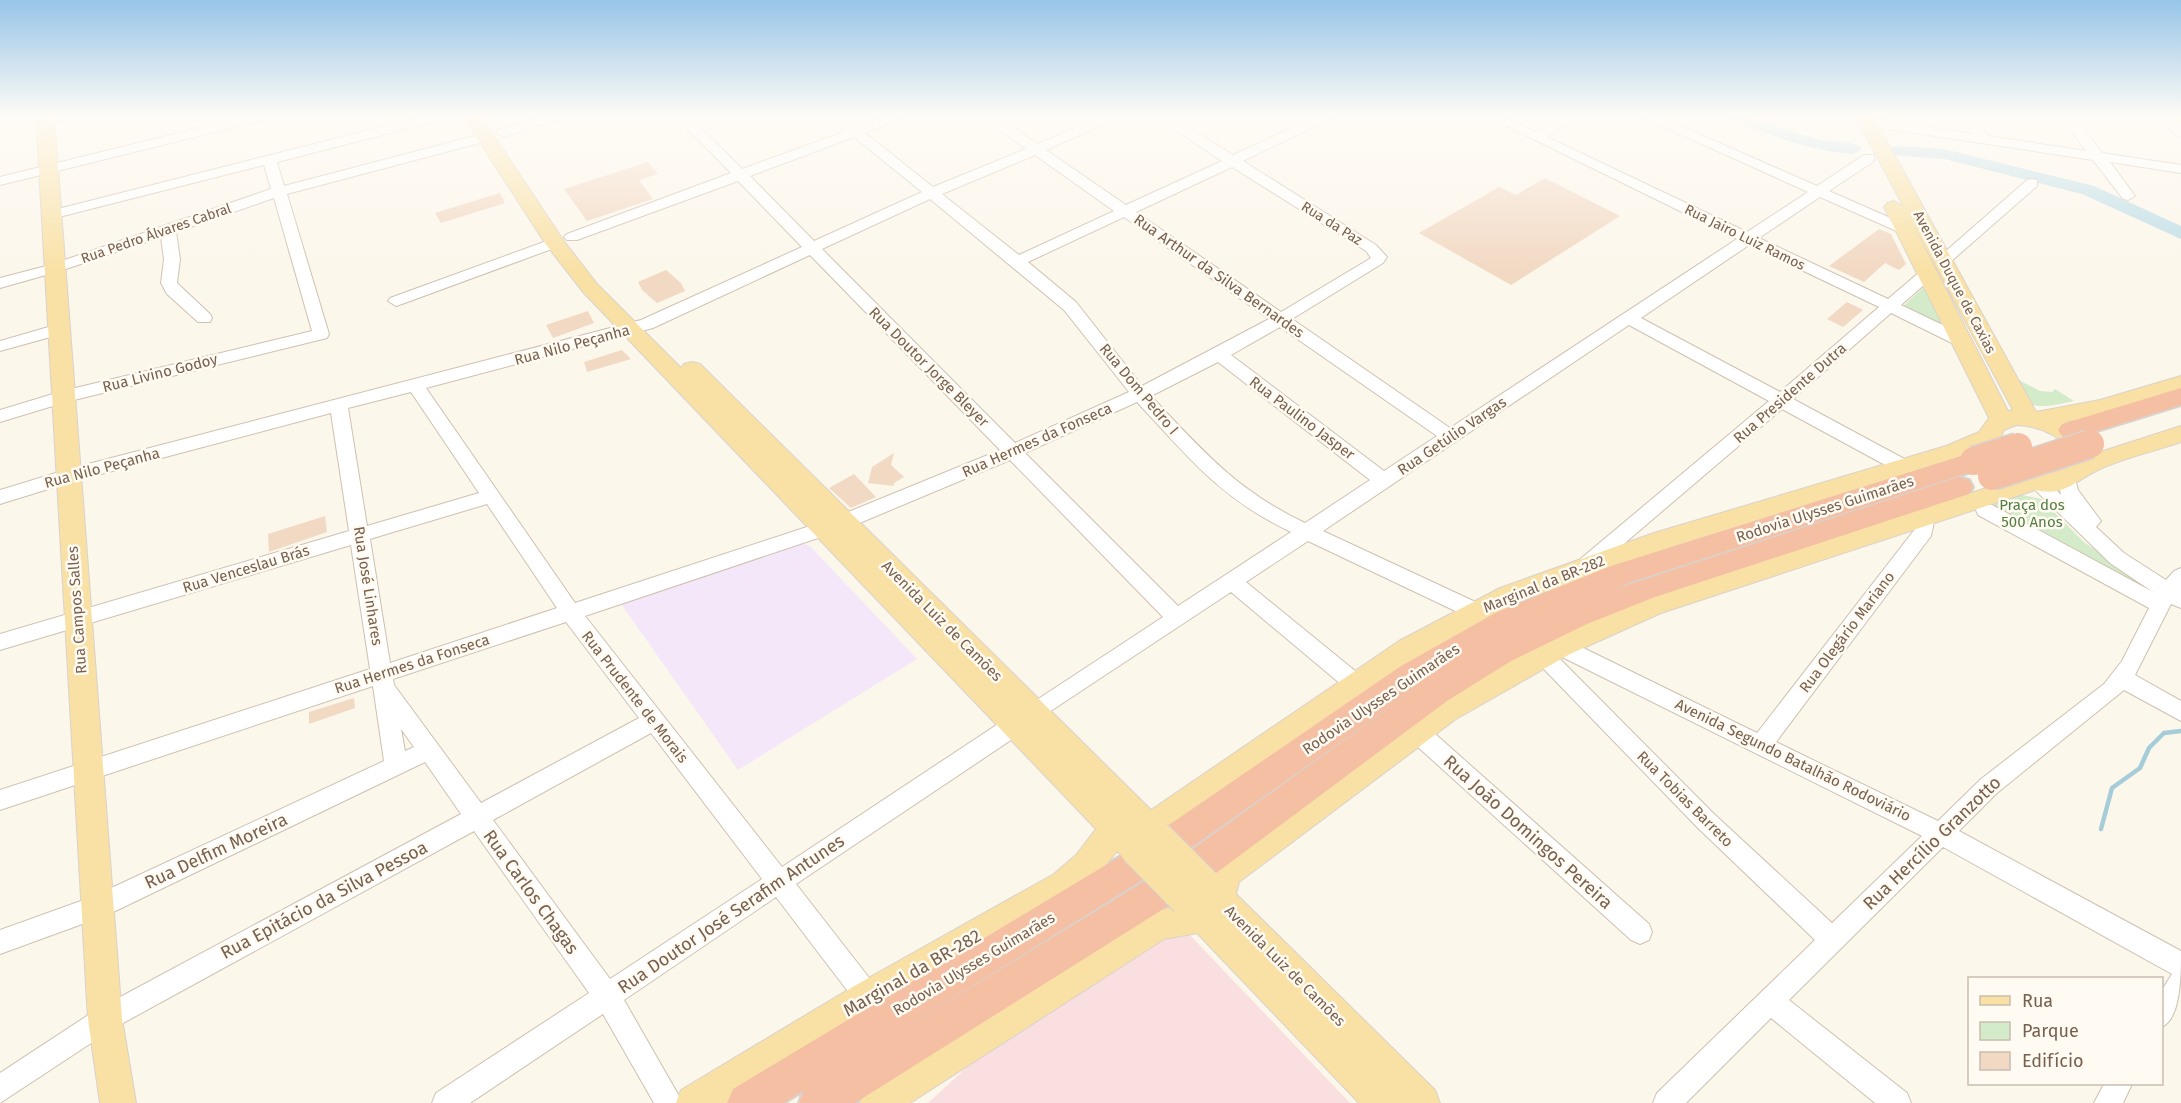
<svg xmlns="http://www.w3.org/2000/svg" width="2181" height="1103" font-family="'Fira Sans',sans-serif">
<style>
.education{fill:#f4e7f9}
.medical{fill:#fadfe0}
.green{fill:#d4ebc9}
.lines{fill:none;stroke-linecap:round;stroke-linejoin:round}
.stream{stroke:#a5ccd8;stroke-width:4.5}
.river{fill:#bfdee7;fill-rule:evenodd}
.building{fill:#f2d9c3}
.minor-casing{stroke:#cfc0b0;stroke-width:2}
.major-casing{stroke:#d9d2cd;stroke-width:2}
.highway-casing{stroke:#d9d2cd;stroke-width:4}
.minor{fill:#fff;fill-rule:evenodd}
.major{fill:#f9e1a6;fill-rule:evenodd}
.highway{fill:#f5bfa4;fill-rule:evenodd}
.major-bridge-casing{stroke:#d9d2cd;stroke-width:34;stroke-linecap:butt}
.highway-bridge-casing{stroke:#d9d2cd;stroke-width:31;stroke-linecap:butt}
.major-bridge{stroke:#f9e1a6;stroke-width:32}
.highway-bridge{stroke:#f5bfa4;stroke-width:28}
.labels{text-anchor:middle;stroke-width:5;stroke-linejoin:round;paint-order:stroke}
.far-street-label{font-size:14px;fill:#78604e;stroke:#fffbf2}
.street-label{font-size:15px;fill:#78604e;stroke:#fffbf2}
.park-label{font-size:15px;fill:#527e45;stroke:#fffbf2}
.near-street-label{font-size:18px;fill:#78604e;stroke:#fffbf2}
</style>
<rect width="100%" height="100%" fill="#fcf7eb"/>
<!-- education -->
<path class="education" d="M802,543L810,546L917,659L738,770L621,604Z"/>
<!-- medical -->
<path class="medical" d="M1187,932L1350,1103H928L1016,1022L1146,937Z"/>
<!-- green -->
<path class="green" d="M1927,284L1953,332L1902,307Z
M2013,377L2040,391L2052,392L2055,389L2074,401C2060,404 2036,411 2024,400C2019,395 2016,384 2013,377Z
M2018,494L2041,499L2084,542L2139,581L2143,591L1985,505Z"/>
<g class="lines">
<!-- stream -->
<path class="stream" d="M2101,829L2112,788L2140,768L2149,748L2164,733L2181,731"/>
<!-- river -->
<path class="river" d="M1729,116C1761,116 1789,134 1821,140C1832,142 1854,140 1862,149L1853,154C1810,150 1771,137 1731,119Z
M1897,146L1944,149L2094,186L2181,226V239L2082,194L1944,159L1891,155L1888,151L1891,147Z"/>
</g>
<!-- building -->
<path class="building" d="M648,162L658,174L639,180L653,199L587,221L564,189Z
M1545,178L1620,216L1511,285L1419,233L1499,187L1516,195Z
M500,193L505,203L441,223L435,213Z
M1879,229L1891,234L1906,264L1899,270L1885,263L1864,282L1829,266Z
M666,270L681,283L685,291L657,303L642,290L638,282Z
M1847,302L1863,310L1843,327L1827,319Z
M588,311L594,323L553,338L546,325Z
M622,350L631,359L587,372L584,362Z
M894,453L891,465L904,477L894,483V486L868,483L872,467Z
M854,474L876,497L851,508L829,488Z
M325,516L327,532L269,552L268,534Z
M354,698L355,708L309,724V712Z"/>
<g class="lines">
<defs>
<path id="minor" d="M50,116H72L45,125L38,121Z
M247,116H270L268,119L0,185V177Z
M425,116H447L445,119L277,162L284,186L486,133L493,137L491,140L287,194L329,334L327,338L66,402L0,422V410L63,391L312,331L274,198L176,232L180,259L177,283L210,314L212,318L210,322H198L167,294L161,283L164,259L161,237L60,271L0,288V278L50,265L271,189L264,165L51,219L46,218L44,215L46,212Z
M547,116H568L503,137L496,133L498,130Z
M675,116H689L742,169L846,131L828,116H843L857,127L887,116H906L865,133L933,187L1026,149L981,116H997L1037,144L1105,116H1123L1046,150L1126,205L1222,161L1154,116H1170L1233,155L1319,116H1336L1243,161L1376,245L1387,257L1383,263L1292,319L1450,428L1737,239L1486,116H1503L1536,132L1563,116H1579L1547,137L1747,232L1808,192L1640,116H1658L1817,186L1864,155H1874V161L1829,191L1911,227L1913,230L1911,233H1901L1820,197L1759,238L1888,299L1922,270H1934L1936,273L1934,276L1901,305L1970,338L1972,342L1970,346H1958L1891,313L1793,399L1910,462L1913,467L1910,472H1898L1782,409L1592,571L1585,574L1578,571L1575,566L1578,561L1769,401L1629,325L1323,531L1482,605L1485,611L1482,617L1475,619L1468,617L1308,541L1246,582L1365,679L1368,685L1365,691L1357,694L1349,691L1231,592L1034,722L1026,719L1023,713L1026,707L1163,617L1010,460L850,527H836L833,522L836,517L1000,450L810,255L653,328L426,388L575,603L816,524H830L833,529L830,534L585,616L782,867L1007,718L1015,716L1023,718L1026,725L1023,732L796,884L877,988L881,997L877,1006L868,1010L859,1006L776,897L624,1000L683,1103H654L603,1014L470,1103H432L436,1093L589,993L474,831L114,1028L0,1103V1073L96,1010L461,814L425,762L107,915L0,954V930L92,897L384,761L373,686L0,810V790L370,669L351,545L0,650V634L349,531L331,413L71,482L0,504V490L69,469L641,320L802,247L738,181L577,240H567L564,237L567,234L731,173ZM854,137L922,192L814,241L750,176ZM1035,155L1114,211L1019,255L942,194ZM1232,167L1366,251L1371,258L1281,312L1136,212ZM930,199L1064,310L1129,392L1015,443L822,249ZM1124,217L1269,319L1142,386L1076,302L1028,262ZM1749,245L1879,307L1780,392L1641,318ZM1280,327L1437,436L1384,471L1231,355ZM1218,362L1370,480L1305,523C1236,490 1202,450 1151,396ZM411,392L479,493L367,526L348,408ZM1137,402C1188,457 1221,499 1291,532L1178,606L1025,453ZM487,504L557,608L390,663L370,539ZM566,622L639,718L481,803L394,685L393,679ZM401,729L414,747L405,751ZM651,733L762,879L610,979L493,820Z
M1961,116H1975L1988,136L2086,151L2060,116H2074L2102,153L2181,165V173L2110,162L2135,196L2128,200L2123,199L2093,160L1868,126L1861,122L1868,118L1973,134Z
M2160,116H2174L2181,124V137L2176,136Z
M2032,179L2037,180V186L1948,264H1938L1935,261L1938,258L2027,180Z
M555,238L560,240L563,243L560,246L402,304L396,306L388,301L390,298Z
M59,324L65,325L67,329L65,333L0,351V341Z
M2067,473L2074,475L2078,490L2101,521L2096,527L2124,553L2166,580L2174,571L2181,568V608L2171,604L2135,675L2181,701V721L2124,690L1997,793L1959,831L2181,951C2181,975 2181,1018 2162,1027V990L2172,974L1943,847L1789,1000L1907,1093L1911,1103H1875L1771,1018L1686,1103H1653L1657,1093L1815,940L1698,828L1535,660L1532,654L1535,648L1542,646L1552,651L1550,646L1553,640L1560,638L1567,640L1757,733L1915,529L1918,512H1932L1935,517L1931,536L1776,742L1938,821L1981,779L2104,684L2122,661L2149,608L1978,515L1976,510L1978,505H1992L2153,592L2110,563L2029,484L2031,479H2045L2061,495L2058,480L2060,475ZM1554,653L1922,836L1832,923L1714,814Z
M1416,722L1424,724L1649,924L1652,932L1649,940L1640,944L1631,940L1408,738L1405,731L1408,724Z
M2104,1084H2132L2123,1103H2094Z"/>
<path id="major" d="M36,116H54L122,1019L136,1103H100L88,1019Z
M463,116H481L563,240L597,284L681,368L684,364L692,362L700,364L1151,810L1399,641L1500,588L1654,533L1946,446L1979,432L1989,418L1884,207L1887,203L1894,201L1904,207L2008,411L2013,410L1855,116H1873L2036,412L2100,400L2181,376V391L2101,415L2066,422L2084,437L2094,454L2181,426V442C2153,452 2122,458 2096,471C2075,481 2064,497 2035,490L1661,613L1570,654L1456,719L1239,882L1236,894L1435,1090L1440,1103H1359L1197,933L1164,939L910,1103H860L865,1090L1147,914L1176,906L1181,895L1194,892L1192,888L1197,877L1209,873L1217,862L1436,703L1550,638L1643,599L2008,481L1994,470L1981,450L1671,547L1518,602L1419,657L1169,832L1166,845L1155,849L1151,847L1147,859L1136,863L1125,859L1117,851L1098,875L1076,894L880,1009L727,1103H676L681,1090L856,985L1054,874L1076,855L1096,829L583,292L545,243ZM2016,425C2039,426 2072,437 2072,465C2042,483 2013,469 2000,438L2004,430Z"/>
<path id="highway" d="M2181,388V405L2071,439L2062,436L2058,430L2062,424Z
M1974,452L1983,454L1987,461L1983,468L1631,582L1615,589L1959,477L1969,480L1973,487L1969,494L1655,597L1587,624L1511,661L1447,701L1192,891L855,1103H799L804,1090L784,1103H727L733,1089L1144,842L1401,666L1497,612L1611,566ZM1424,683L1168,867L900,1031L1168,864Z"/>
</defs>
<!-- minor casing -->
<use href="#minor" class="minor-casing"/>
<!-- major casing -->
<use href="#major" class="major-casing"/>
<!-- highway casing -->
<use href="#highway" class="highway-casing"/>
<!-- minor -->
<use href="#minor" class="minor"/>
<!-- major -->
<use href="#major" class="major"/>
<!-- highway -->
<use href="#highway" class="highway"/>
<defs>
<path id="major-bridge" d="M1155,835L1204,884
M1136,849L1186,900"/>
<path id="highway-bridge" d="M1974,461L2018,447
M1992,476L2090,444"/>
</defs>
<!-- major-bridge casing -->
<use href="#major-bridge" class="major-bridge-casing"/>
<!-- highway-bridge casing -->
<use href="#highway-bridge" class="highway-bridge-casing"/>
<!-- major-bridge -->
<use href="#major-bridge" class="major-bridge"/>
<!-- highway-bridge -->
<use href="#highway-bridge" class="highway-bridge"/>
</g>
<!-- sky -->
<linearGradient id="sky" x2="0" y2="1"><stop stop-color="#97c5e8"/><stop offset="0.43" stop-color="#fefbf6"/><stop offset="1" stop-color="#fefbf6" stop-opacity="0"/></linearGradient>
<rect width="2181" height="270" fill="url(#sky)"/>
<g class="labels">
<!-- far-street labels -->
<g class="far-street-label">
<text transform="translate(1332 223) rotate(32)" y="5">Rua da Paz</text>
<text transform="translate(156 233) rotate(-19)" y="5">Rua Pedro Álvares Cabral</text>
<text transform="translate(1745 237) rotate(26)" y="5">Rua Jairo Luiz Ramos</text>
<text transform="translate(1955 282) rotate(62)" y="5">Avenida Duque de Caxias</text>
</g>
<!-- street labels -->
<g class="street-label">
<text transform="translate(1219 276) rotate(35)" y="5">Rua Arthur da Silva Bernardes</text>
<text transform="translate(572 345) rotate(-15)" y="5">Rua Nilo Peçanha</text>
<text transform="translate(929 367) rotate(45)" y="5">Rua Doutor Jorge Bleyer</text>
<text transform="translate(160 373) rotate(-14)" y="5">Rua Livino Godoy</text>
<text transform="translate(1139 389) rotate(50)" y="5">Rua Dom Pedro I</text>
<text transform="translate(1790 393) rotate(-41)" y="5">Rua Presidente Dutra</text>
<text transform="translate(1302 418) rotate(37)" y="5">Rua Paulino Jasper</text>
<text transform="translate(1452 436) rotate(-34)" y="5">Rua Getúlio Vargas</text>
<text transform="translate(1037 440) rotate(-24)" y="5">Rua Hermes da Fonseca</text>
<text transform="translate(102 468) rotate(-15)" y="5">Rua Nilo Peçanha</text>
<text transform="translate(1825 509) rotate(-18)" y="5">Rodovia Ulysses Guimarães</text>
<text transform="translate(246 569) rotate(-17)" y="5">Rua Venceslau Brás</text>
<text transform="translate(1544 584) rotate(-22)" y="5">Marginal da BR-282</text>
<text transform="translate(368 586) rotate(81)" y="5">Rua José Linhares</text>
<text transform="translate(77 610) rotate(-94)" y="5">Rua Campos Salles</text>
<text transform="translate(942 621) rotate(45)" y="5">Avenida Luiz de Camões</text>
<text transform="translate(1847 632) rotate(-53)" y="5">Rua Olegário Mariano</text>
<text transform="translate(412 664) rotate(-18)" y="5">Rua Hermes da Fonseca</text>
<text transform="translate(635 697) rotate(52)" y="5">Rua Prudente de Morais</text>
<text transform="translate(1381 699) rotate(-34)" y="5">Rodovia Ulysses Guimarães</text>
<text transform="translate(1793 760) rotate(26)" y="5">Avenida Segundo Batalhão Rodoviário</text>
<text transform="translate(1685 799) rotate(45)" y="5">Rua Tobias Barreto</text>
<text transform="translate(974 964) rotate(-31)" y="5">Rodovia Ulysses Guimarães</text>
<text transform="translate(1285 966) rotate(45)" y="5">Avenida Luiz de Camões</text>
</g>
<!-- park labels -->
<g class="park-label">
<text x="2032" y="510">Praça dos<tspan x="2032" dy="17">500 Anos</tspan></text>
</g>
<!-- near-street labels -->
<g class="near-street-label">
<text transform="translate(1528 832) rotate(42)" y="6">Rua João Domingos Pereira</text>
<text transform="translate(1932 843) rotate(-44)" y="6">Rua Hercílio Granzotto</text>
<text transform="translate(216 851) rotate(-25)" y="6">Rua Delfim Moreira</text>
<text transform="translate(531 892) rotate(54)" y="6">Rua Carlos Chagas</text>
<text transform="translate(324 900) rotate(-28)" y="6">Rua Epitácio da Silva Pessoa</text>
<text transform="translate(731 914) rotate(-34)" y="6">Rua Doutor José Serafim Antunes</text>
<text transform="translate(912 973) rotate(-30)" y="6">Marginal da BR-282</text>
</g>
</g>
<!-- legend -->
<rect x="1968" y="977" width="195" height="108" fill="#fffbf2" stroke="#c9bdb0" stroke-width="1.5"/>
<rect x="1980" y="996" width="30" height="9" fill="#f9e1a6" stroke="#c9bdb0" stroke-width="1.5"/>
<text x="2022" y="1007" font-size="18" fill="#78604e">Rua</text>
<rect x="1980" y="1022" width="30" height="18" fill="#d4ebc9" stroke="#c9bdb0" stroke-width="1.5"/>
<text x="2022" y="1037" font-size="18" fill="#78604e">Parque</text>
<rect x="1980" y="1052" width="30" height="18" fill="#f2d9c3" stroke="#c9bdb0" stroke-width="1.5"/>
<text x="2022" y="1067" font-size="18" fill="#78604e">Edifício</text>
</svg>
